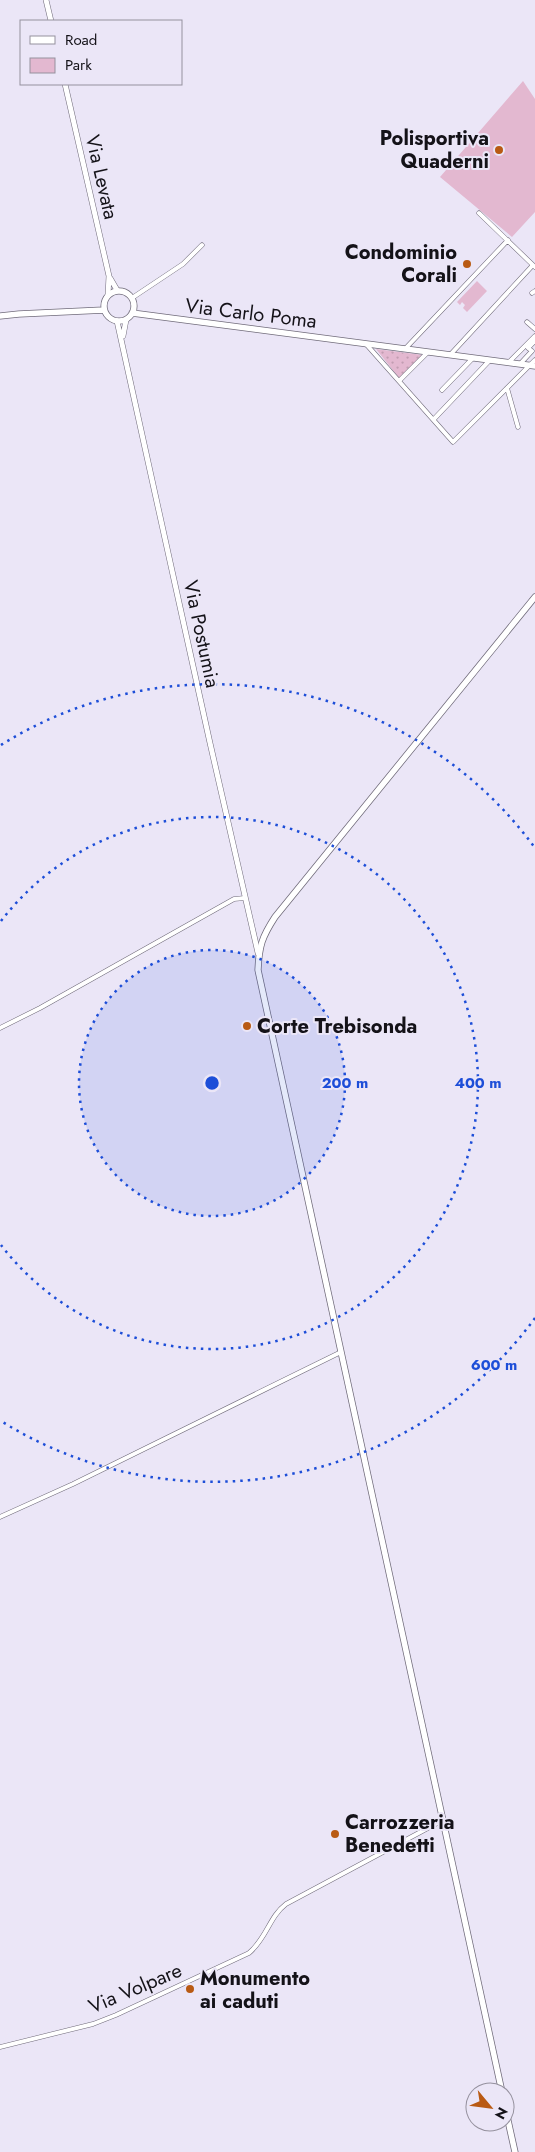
<svg xmlns="http://www.w3.org/2000/svg" width="535" height="2152" font-family="Jost,sans-serif">
<style>
.grass{fill:url(#grass-dots)}
.park{fill:#e3b8d0}
.lines{fill:none;stroke-linecap:round;stroke-linejoin:round}
.minor-casing{stroke:#706b7a;stroke-width:5}
.tertiary-casing{stroke:#706b7a;stroke-width:6}
.secondary-casing{stroke:#706b7a;stroke-width:7}
.minor{stroke:#fff;stroke-width:4}
.tertiary{stroke:#fff;stroke-width:5}
.secondary{stroke:#fff;stroke-width:5.5}
.ring{fill:none;stroke:#1d4ed8;stroke-width:2.5;stroke-dasharray:2.5 5}
.poi-dot{fill:#b95a13;stroke:#ebe6f7;stroke-width:2}
.labels{text-anchor:middle;stroke-width:4;stroke-linejoin:round;paint-order:stroke}
.poi-label{font-size:20px;font-weight:bold;fill:#141218;stroke:#ebe6f7;text-anchor:start}
.street-label{font-size:20px;fill:#141218;stroke:#ebe6f7}
.centre{fill:#1d4ed8;stroke:#ebe6f7;stroke-width:2.5}
.ring-label{font-size:15px;text-anchor:middle;font-weight:bold;fill:#1d4ed8;stroke:#ebe6f7;stroke-width:4;stroke-linejoin:round;paint-order:stroke}
</style>
<defs>
<pattern id="grass-dots" width="8" height="8" patternUnits="userSpaceOnUse" patternTransform="scale(1.25)"><rect width="8" height="8" fill="#e3b8d0"/><path d="M2 2h.1M6 6h.1" fill="none" stroke="#c29db2" stroke-width="1.8" stroke-linecap="round"/></pattern>
</defs>
<rect width="100%" height="100%" fill="#ebe6f7"/>
<!-- grass -->
<path class="grass" d="M376,349L423,355L399,378Z"/>
<!-- park -->
<path class="park" d="M523,81L535,99V212L512,237L440,177Z
M477,281L487,291L467,312L463,308L465,305L462,302L460,305L457,302Z"/>
<g class="lines">
<defs>
<path id="minor" d="M479,213L535,267
M532,293L535,291
M132,298L183,264L202,245
M527,322L535,329
M366,344L453,442L535,360
M405,349L508,240
M450,355L533,265
M509,362L535,336
M520,364L532,351L528,348L535,341
M399,381L428,352
M507,388L518,427
M442,390L473,358
M434,419L490,360
M0,1028L40,1008L234,899L245,898
M0,1517L73,1484L341,1352
M0,2047L93,2024L116,2015L249,1953C267,1938 269,1917 286,1904L443,1820"/>
<path id="tertiary" d="M46,0L51,21
M65,84L109,276L108,295
M110,278L117,290
M117,321L210,743L258,953
M123,336L126,320"/>
<path id="secondary" d="M104 306a15 15 0 1 1 30 0a15 15 0 1 1-30 0Z
M132,313L535,366
M0,316L19,314L104,310
M502,2092L258,970C259,946 262,937 275,917L535,597
M505,2107L515,2152"/>
</defs>
<!-- minor casing -->
<use href="#minor" class="minor-casing"/>
<!-- tertiary casing -->
<use href="#tertiary" class="tertiary-casing"/>
<!-- secondary casing -->
<use href="#secondary" class="secondary-casing"/>
<!-- minor -->
<use href="#minor" class="minor"/>
<!-- tertiary -->
<use href="#tertiary" class="tertiary"/>
<!-- secondary -->
<use href="#secondary" class="secondary"/>
</g>
<!-- distance rings -->
<circle cx="212" cy="1083" r="133" fill="#1d4ed8" fill-opacity=".12"/>
<g class="ring">
<circle cx="212" cy="1083" r="133"/>
<path d="M1 921A266 266 0 1 1 1 1245"/>
<path d="M535 1318A399 399 0 0 1 1 1421M1 745A399 399 0 0 1 535 848"/>
</g>
<!-- markers -->
<g class="poi-dot">
<circle cx="499" cy="150" r="5"/>
<circle cx="467" cy="264" r="5"/>
<circle cx="247" cy="1026" r="5"/>
<circle cx="335" cy="1834" r="5"/>
<circle cx="190" cy="1989" r="5"/>
</g>
<g class="labels">
<!-- poi labels -->
<g class="poi-label">
<text x="489" y="145" text-anchor="end">Polisportiva<tspan x="489" dy="23">Quaderni</tspan></text>
<text x="457" y="259" text-anchor="end">Condominio<tspan x="457" dy="23">Corali</tspan></text>
<text x="257" y="1033">Corte Trebisonda</text>
<text x="345" y="1829">Carrozzeria<tspan x="345" dy="23">Benedetti</tspan></text>
<text x="200" y="1985">Monumento<tspan x="200" dy="23">ai caduti</tspan></text>
</g>
<!-- street labels -->
<g class="street-label">
<text transform="translate(102 177) rotate(77)" y="7">Via Levata</text>
<text transform="translate(251 313) rotate(7)" y="7">Via Carlo Poma</text>
<text transform="translate(202 634) rotate(78)" y="7">Via Postumia</text>
<text transform="translate(135 1988) rotate(-23)" y="7">Via Volpare</text>
</g>
</g>
<circle cx="212" cy="1083" r="8" class="centre"/>
<g class="ring-label">
<text x="345" y="1088">200 m</text>
<text x="478" y="1088">400 m</text>
<text x="494" y="1370">600 m</text>
</g>
<!-- legend -->
<rect x="20" y="20" width="162" height="65" fill="#ebe6f7" stroke="#95919e"/>
<rect x="30" y="36" width="25" height="8" fill="#ffffff" stroke="#95919e"/>
<text x="65" y="45" font-size="15" fill="#141218">Road</text>
<rect x="30" y="58" width="25" height="15" fill="#e3b8d0" stroke="#95919e"/>
<text x="65" y="70" font-size="15" fill="#141218">Park</text>
<!-- north arrow -->
<g transform="translate(490 2107) rotate(119)"><circle r="24" fill="#ebe6f7" stroke="#95919e"/>
<path d="M0-4L9 19L0 12L-9 19Z" fill="#b95a13"/>
<text y="-8" font-size="14" font-weight="bold" text-anchor="middle" fill="#141218">N</text>
</g>
</svg>
